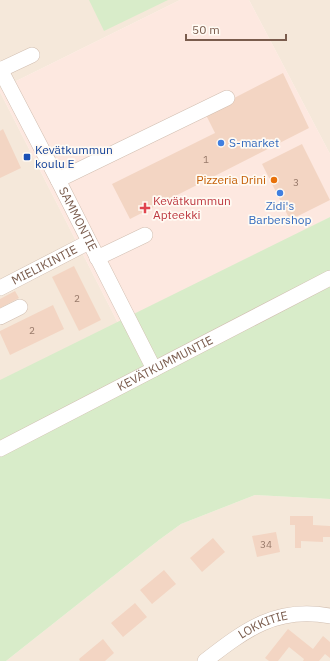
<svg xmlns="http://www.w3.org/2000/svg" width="330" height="661" font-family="'IBM Plex Sans',sans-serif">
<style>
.residential{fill:#f5e8da}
.commercial{fill:#fde8e0}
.green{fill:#d8ecc9}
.building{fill:#f3d5c3}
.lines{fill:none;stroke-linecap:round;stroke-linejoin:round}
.minor-casing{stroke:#d1beb0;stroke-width:16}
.minor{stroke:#fff;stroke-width:15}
.shop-dot{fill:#3f7fe0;stroke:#fffaf3;stroke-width:1.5}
.transit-dot{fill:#1a4fb4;stroke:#fffaf3;stroke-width:1.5}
.food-dot{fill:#e8710a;stroke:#fffaf3;stroke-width:1.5}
.health-dot{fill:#e0444e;stroke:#fffaf3;stroke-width:1.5}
.labels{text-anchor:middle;stroke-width:3.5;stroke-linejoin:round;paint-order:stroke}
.number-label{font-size:10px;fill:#987a6a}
.shop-label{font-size:12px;fill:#366cbe;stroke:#fffaf3;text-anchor:start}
.transit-label{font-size:12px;fill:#164399;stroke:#fffaf3;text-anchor:start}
.food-label{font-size:12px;fill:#c56008;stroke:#fffaf3;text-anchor:end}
.health-label{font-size:12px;fill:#be3a42;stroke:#fffaf3;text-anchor:start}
.street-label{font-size:12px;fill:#7a5c4d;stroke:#fffaf3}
</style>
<rect width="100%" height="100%" fill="#fdf6ec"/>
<!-- residential -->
<path class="residential" d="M0,0H180L0,89Z
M249,0H330V154Z
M0,92L119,325L0,382Z
M255,495L330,499V661H6L159,540L181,524Z"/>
<!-- commercial -->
<path class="commercial" d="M180,0H249L330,154V217L119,325L0,92V89Z"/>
<!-- green -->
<path class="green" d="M89,0H168L104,31Z
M330,217V499L255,495L181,524L159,540L6,661H0V380Z"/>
<!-- building -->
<path class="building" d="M283,73L309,128L130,219L112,184L215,133L205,113Z
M3,129L21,168L0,178V131Z
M302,144L330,200L290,220L262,164Z
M74,266L101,320L79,331L52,277Z
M15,291L19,298L0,308V299Z
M53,305L64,329L10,355L0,333V331Z
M290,516H313V525L330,526V537H323V542L301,541V548H295V525H290Z
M276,532L280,552L257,557L252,536Z
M213,538L225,552L202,572L190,558Z
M164,570L176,584L152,604L140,590Z
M135,603L147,617L123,637L111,623Z
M288,629L313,649L323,636L330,642V658L325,654L319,661H303L304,659L289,647L278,661H269L265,658Z
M103,639L114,653L105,661H80L79,659Z"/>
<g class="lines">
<defs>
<g id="minor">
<path id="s1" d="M0,69L58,180L154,369"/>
<path d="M0,70L32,55"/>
<path d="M58,180L227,98"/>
<path d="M97,258L145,235"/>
<path id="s2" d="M0,288L89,242"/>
<path d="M0,317L20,307"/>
<path id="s3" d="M0,449L330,278"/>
<path id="s4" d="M205,661C245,630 276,606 330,616"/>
</g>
</defs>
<!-- minor casing -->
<use href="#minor" class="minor-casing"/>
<!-- minor -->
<use href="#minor" class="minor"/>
</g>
<!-- markers -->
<g class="shop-dot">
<circle cx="221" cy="143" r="4"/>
<circle cx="280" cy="193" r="4"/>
</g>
<rect class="transit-dot" x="23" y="153" width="8" height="8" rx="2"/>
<circle class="food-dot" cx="274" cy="180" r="4"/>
<path class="health-dot" d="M143 202h4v4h4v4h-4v4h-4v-4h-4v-4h4z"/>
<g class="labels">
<!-- number labels -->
<g class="number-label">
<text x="206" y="163">1</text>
<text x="296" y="186">3</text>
<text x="77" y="302">2</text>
<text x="32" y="334">2</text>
<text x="266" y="548">34</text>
</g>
<!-- shop labels -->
<g class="shop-label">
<text x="229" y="147">S-market</text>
<text x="280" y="210" text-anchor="middle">Zidi's<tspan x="280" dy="14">Barbershop</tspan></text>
</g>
<!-- transit labels -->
<g class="transit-label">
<text x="35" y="154">Kevätkummun<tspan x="35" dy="14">koulu E</tspan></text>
</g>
<!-- food labels -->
<g class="food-label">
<text x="266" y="184">Pizzeria Drini</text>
</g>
<!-- health labels -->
<g class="health-label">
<text x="153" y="205">Kevätkummun<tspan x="153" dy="14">Apteekki</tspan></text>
</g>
<!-- street labels -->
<g class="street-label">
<text dy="4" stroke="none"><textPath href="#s1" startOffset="169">SAMMONTIE</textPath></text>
<text dy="4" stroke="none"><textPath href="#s2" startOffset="50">MIELIKINTIE</textPath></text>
<text dy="4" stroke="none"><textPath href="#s3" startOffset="186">KEVÄTKUMMUNTIE</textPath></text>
<text dy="4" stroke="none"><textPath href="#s4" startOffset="69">LOKKITIE</textPath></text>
</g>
</g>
<!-- scale -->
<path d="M186 34v6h100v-6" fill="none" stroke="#7a5c4d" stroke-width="2"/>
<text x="192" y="34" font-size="12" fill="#7a5c4d" stroke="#fffaf3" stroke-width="3" paint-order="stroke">50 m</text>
</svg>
